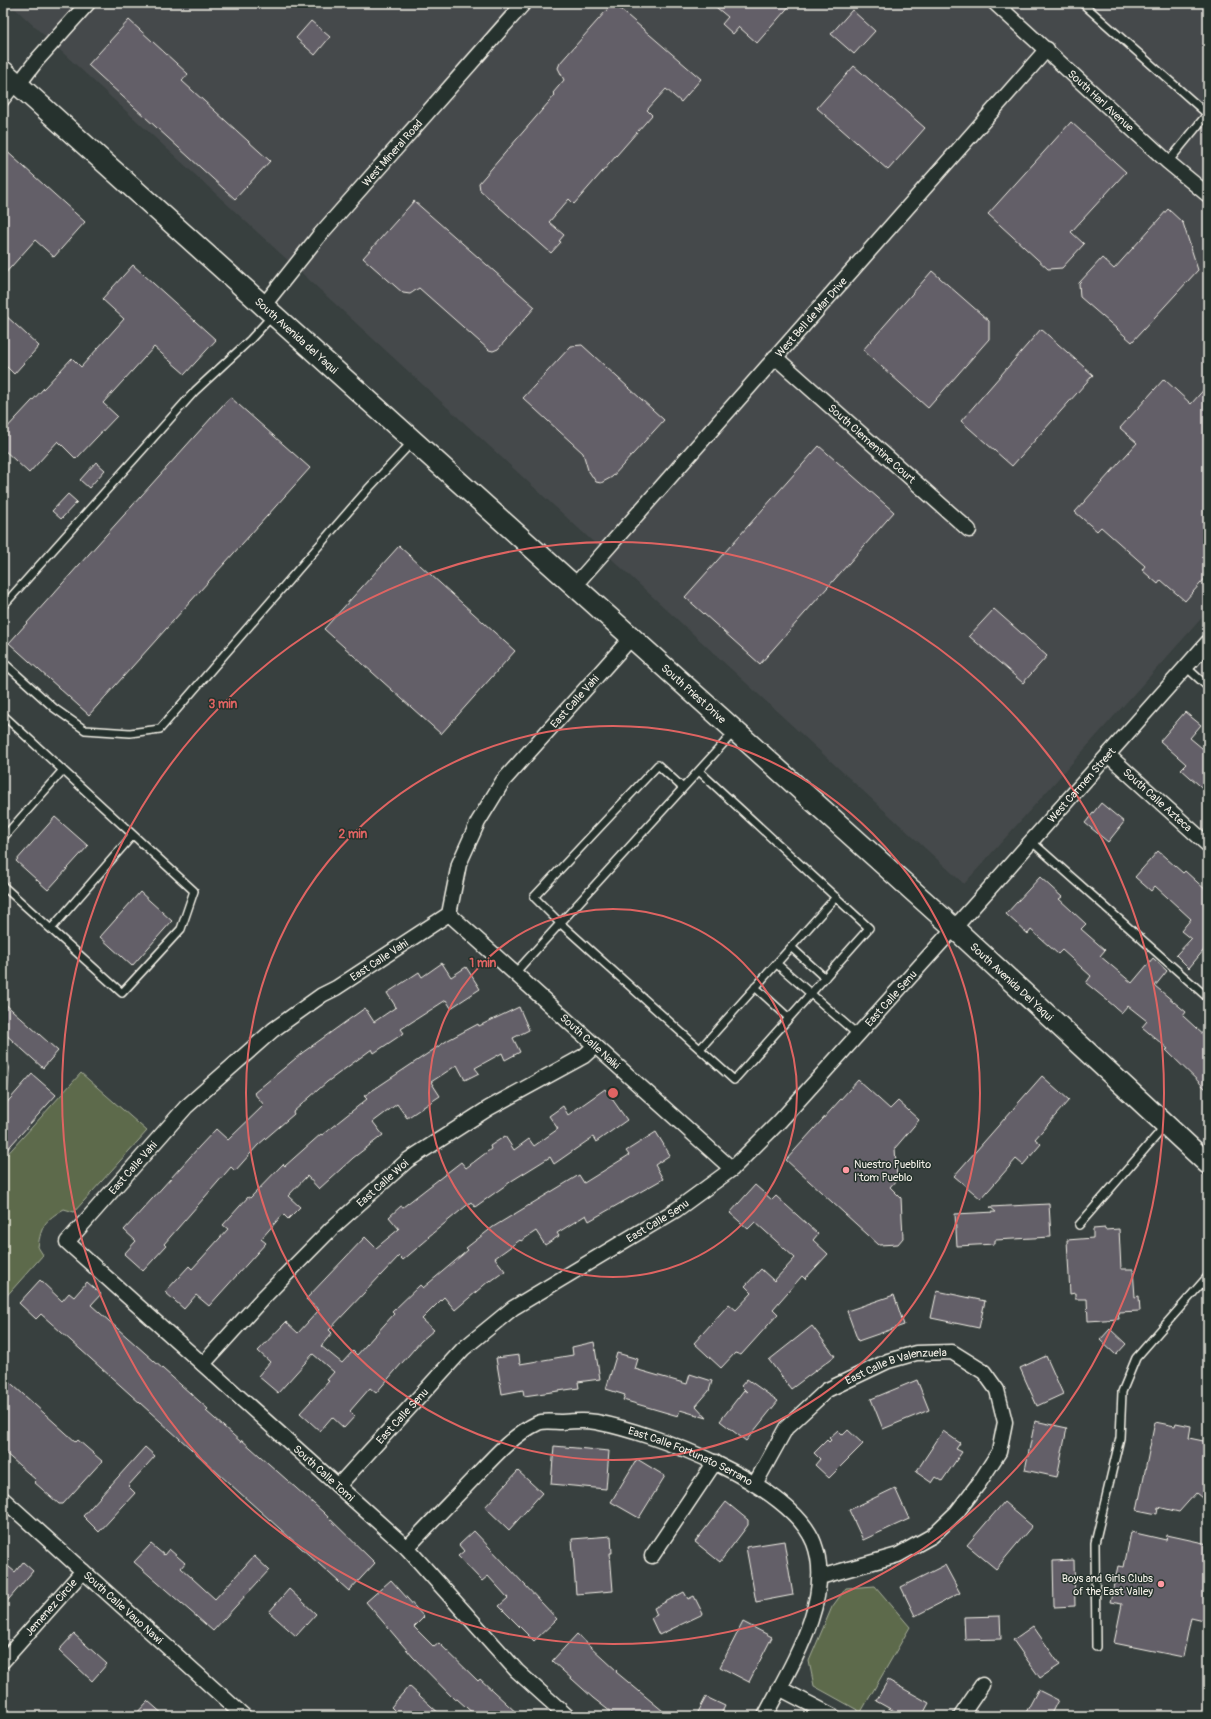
<svg xmlns="http://www.w3.org/2000/svg" width="1211" height="1719" font-family="Pangolin,sans-serif">
<style>
.built{fill:#45494b}
.green{fill:#5d6b4c;stroke:#a8ae9a}
.building{fill:#635e68;stroke:#f4f1e8}
.lines{fill:none;stroke-linecap:round;stroke-linejoin:round}
.lane-casing{stroke:#f4f1e8;stroke-width:10}
.street-casing{stroke:#f4f1e8;stroke-width:17}
.secondary-casing{stroke:#f4f1e8;stroke-width:23}
.lane{stroke:#26332d;stroke-width:7}
.street{stroke:#26332d;stroke-width:14}
.secondary{stroke:#26332d;stroke-width:20}
.ring{fill:none;stroke:#df6462;stroke-width:2}
.poi-dot{fill:#ff9aa2;stroke:#26332d;stroke-width:1.5}
.labels{text-anchor:middle;stroke-width:3;stroke-linejoin:round;paint-order:stroke}
.street-label{font-size:11px;fill:#f4f1e8;stroke:#26332d}
.poi-label{font-size:11px;fill:#f4f1e8;stroke:#26332d;text-anchor:start}
.centre{fill:#df6462;stroke:#26332d;stroke-width:2}
.ring-label{font-size:12px;text-anchor:middle;font-weight:bold;fill:#df6462;stroke:#26332d;stroke-width:3;stroke-linejoin:round;paint-order:stroke}
</style>
<rect width="100%" height="100%" fill="#38403f"/>
<filter id="ink" filterUnits="userSpaceOnUse"><feTurbulence type="fractalNoise" baseFrequency=".025" numOctaves="2"/><feDisplacementMap in="SourceGraphic" scale="8" xChannelSelector="R" yChannelSelector="G"/><feConvolveMatrix kernelMatrix="1 2 1 2 8 2 1 2 1" color-interpolation-filters="sRGB"/></filter>
<g filter="url(#ink)">
<!-- built -->
<path class="built" d="M9,3H1208V611L964,884Z"/>
<!-- green -->
<path class="green" d="M81,1073L147,1131L74,1212L64,1209C45,1220 41,1226 38,1247L43,1255L3,1300V1159Z
M875,1586L910,1627L861,1712L814,1686L809,1661L832,1607L846,1588Z"/>
<!-- building -->
<path class="building" d="M613,3L701,79L681,102L666,89L647,110L652,115L574,204L569,199L549,222L564,235L559,241L561,242L551,253L480,190L479,183L555,95L553,93L564,80L558,68L560,63Z
M711,3H792L757,43L739,27L733,34L722,24L728,17Z
M852,10L875,31L854,54L831,34Z
M129,20L188,74L182,81L270,161L235,199L88,65Z
M311,21L330,37L315,55L296,38Z
M854,66L925,128L888,170L817,108Z
M1071,122L1126,172L1071,232L1084,244L1062,268L1048,269L988,214Z
M3,148L85,222L54,257L35,240L3,276Z
M414,201L535,307L498,349L493,351L489,350L419,288L410,294L403,293L363,258Z
M1168,209L1183,223L1198,270L1132,342L1080,297L1079,283L1102,258L1114,269Z
M133,265L216,340L185,374L154,347L103,403L117,416L76,459L58,441L29,473L3,449V432L72,358L81,367L124,319L102,299Z
M932,271L989,321V339L928,408L863,350Z
M3,313L39,346L14,374L3,363Z
M1041,329L1093,375L1012,466L961,421Z
M582,345L664,420L612,477L601,483L596,482L588,470L583,453L523,398L571,346Z
M1164,379L1191,404L1208,385V575L1185,601L1161,580L1158,584L1142,570L1145,566L1101,527L1097,531L1075,512L1137,443L1120,428Z
M230,397L310,468L89,715L9,643Z
M819,446L894,512L760,664L685,597Z
M96,462L105,470L89,488L80,480Z
M68,494L77,502L61,519L52,511Z
M399,546L515,651L441,734L324,629Z
M994,609L1047,656L1023,683L969,636Z
M1185,712L1201,725L1190,738L1208,753V793L1181,769L1186,764L1160,741Z
M1101,803L1124,822L1108,842L1085,823Z
M55,817L88,846L48,890L16,861Z
M1158,851L1183,873L1185,871L1208,892V945L1189,968L1176,955L1191,939L1181,931L1191,919L1155,886L1151,891L1135,877Z
M1040,877L1062,897L1059,899L1086,924L1081,929L1105,950L1100,956L1132,983L1153,958L1167,971L1155,986L1186,1012L1183,1016L1208,1039V1091L1166,1050L1168,1049L1142,1027L1147,1021L1128,1006L1122,1013L1108,1001L1086,983L1091,976L1062,950L1058,954L1031,930L1028,934L1006,914Z
M140,892L172,921L132,966L100,937Z
M442,963L451,977L466,967L480,989L451,1008L446,1000L401,1029L404,1033L374,1053L372,1049L327,1082L293,1112L294,1114L258,1145L235,1171L231,1167L164,1244L166,1246L143,1271L124,1254L136,1241L124,1230L199,1147L216,1129L228,1140L264,1105L254,1093L302,1053L365,1008L374,1022L396,1007L387,993L419,972L422,977Z
M3,1002L58,1051L43,1068L3,1032Z
M519,1007L529,1030L513,1038L520,1052L505,1060L502,1053L475,1068L479,1073L465,1080L457,1065L431,1082L440,1096L407,1118L397,1104L373,1122L383,1135L353,1158L319,1189L307,1176L288,1196L300,1207L288,1219L283,1214L261,1239L266,1243L209,1306L196,1295L184,1309L165,1292L189,1266L192,1269L228,1229L223,1225L248,1197L250,1198L283,1164L285,1166L321,1134L322,1135L367,1099L364,1096L448,1040L478,1024L479,1026Z
M32,1074L56,1095L3,1154V1107Z
M1042,1076L1069,1100L1035,1139L1041,1144L1023,1165L1016,1159L981,1199L954,1176Z
M858,1080L890,1109L898,1101L919,1120L895,1148L897,1179L890,1187L901,1198L903,1238L898,1244L879,1245L786,1160Z
M605,1089L627,1120L596,1142L593,1137L554,1164L550,1157L513,1180L475,1207L471,1202L428,1237L429,1238L403,1260L399,1256L329,1330L332,1333L321,1346L342,1363L353,1351L357,1355L394,1314L392,1312L420,1285L423,1288L468,1250L466,1248L493,1227L579,1175L584,1183L629,1155L626,1151L656,1132L670,1155L655,1165L663,1179L589,1221L586,1215L557,1233L559,1236L545,1245L536,1231L521,1241L520,1240L495,1258L505,1271L491,1281L490,1280L455,1310L444,1297L422,1319L434,1330L421,1341L376,1393L370,1388L350,1411L355,1416L344,1428L332,1417L320,1431L300,1413L329,1381L327,1380L334,1372L313,1354L278,1393L258,1376L270,1362L258,1351L286,1322L298,1333L319,1310L306,1299L365,1237L376,1248L399,1229L389,1217L401,1206L403,1207L461,1162L466,1168L491,1149L490,1146L505,1136L514,1150L529,1139L534,1146L558,1129L549,1116L563,1106L568,1115Z
M755,1185L772,1200L776,1196L818,1234L813,1240L828,1254L805,1279L802,1276L773,1309L778,1314L741,1355L735,1353L721,1368L694,1343L729,1304L736,1310L752,1293L745,1286L761,1269L774,1281L795,1258L755,1222L748,1229L730,1213Z
M1049,1204L1051,1237L995,1240V1244L957,1246L955,1214L996,1212L990,1207Z
M1105,1228V1230L1119,1229L1121,1269H1133L1135,1297L1139,1296L1140,1311L1118,1312L1119,1319L1088,1321L1087,1299H1075V1293L1070,1294L1067,1240L1093,1238V1229Z
M40,1280L62,1301L69,1293L74,1297L87,1282L101,1294L91,1305L208,1409L206,1411L241,1442L242,1440L323,1512L375,1563L349,1591L41,1314L36,1319L19,1303Z
M937,1291L985,1301L979,1328L931,1318Z
M894,1295L904,1325L858,1341L847,1311Z
M812,1326L835,1356L791,1389L769,1360Z
M1110,1329L1126,1344L1116,1355L1100,1340Z
M594,1342L600,1379L578,1382L579,1388L524,1396L523,1390L502,1394L496,1358L519,1355L520,1364L573,1355L572,1347Z
M617,1353L638,1359L635,1369L687,1384L690,1374L712,1381L709,1391L696,1406L707,1418L680,1410L678,1416L623,1400L625,1395L606,1389Z
M1046,1356L1063,1394L1037,1406L1020,1368Z
M3,1376L76,1442L78,1440L102,1461L63,1504H59L34,1482L36,1480L3,1451Z
M747,1379L778,1401L746,1441L720,1421L744,1390L747,1392L741,1386Z
M917,1380L929,1410L883,1429L871,1399Z
M1035,1421L1067,1428L1057,1477L1025,1470Z
M1155,1422L1175,1426L1176,1423L1191,1426L1189,1438L1208,1442V1503L1196,1493L1179,1512L1158,1507L1157,1514L1137,1510Z
M838,1430L843,1435L848,1430L863,1444L829,1478L815,1465L820,1459L814,1453L827,1440L829,1442L831,1440L829,1438Z
M943,1431L960,1443L956,1449L962,1452L942,1481L936,1477L932,1483L916,1472Z
M554,1446L609,1451L606,1489L551,1484Z
M145,1447L155,1456L128,1486L135,1493L99,1532L83,1516Z
M637,1459L665,1476L639,1518L611,1502Z
M518,1471L542,1493L509,1530L485,1507Z
M895,1488L909,1519L863,1540L849,1510Z
M726,1502L748,1520V1525L720,1562L695,1542Z
M1004,1502L1032,1526L996,1569L967,1545Z
M474,1531L557,1619L534,1641L499,1606L508,1598L488,1576L482,1581L458,1556L464,1551L459,1545Z
M1131,1532L1166,1540L1167,1535L1208,1544V1621L1191,1617L1183,1657L1114,1643L1122,1604L1110,1602L1118,1566L1124,1567Z
M611,1536L612,1553H610L613,1591L576,1594L572,1539Z
M784,1541L793,1595L756,1602L746,1547Z
M151,1544L164,1555L169,1549L185,1563L181,1568L215,1599L254,1556L269,1570L213,1631L134,1562Z
M1074,1560L1075,1606L1054,1607L1053,1561Z
M3,1562L15,1572L23,1562L33,1571L3,1606Z
M945,1565L960,1593L915,1616L901,1587Z
M391,1580L424,1617L414,1627L434,1647L439,1643L478,1681L480,1679L520,1716H476L457,1699L455,1700L413,1657L366,1602Z
M289,1589L316,1614L296,1636L269,1612Z
M684,1592L688,1599L694,1596L703,1614L659,1635L651,1618L657,1615L654,1608Z
M1000,1616L1001,1639L965,1640L964,1617Z
M743,1622L772,1637L749,1682L720,1667Z
M1033,1626L1060,1665L1040,1678L1013,1640Z
M74,1634L107,1664L92,1681L59,1650Z
M577,1634L617,1671L616,1672L669,1716H616L593,1698L552,1661Z
M888,1680L929,1703L922,1716H903L876,1701Z
M409,1686L442,1716H400L391,1707Z
M1038,1690L1058,1700L1050,1716H1024Z
M706,1697L725,1706L720,1716H696Z
M148,1701L165,1716H134Z"/>
<g class="lines">
<defs>
<path id="lane" d="M1082,3L1207,114
M3,104L18,85
M1168,162L1208,113
M3,606L195,391L250,340L272,316
M3,662L54,708L85,730L130,733L160,729L368,489L412,442
M1186,667L1208,687
M3,715L194,891L181,929L122,993L3,886
M683,788L658,765L534,897L560,923L734,1080L869,928L699,771
M3,838L63,770
M1031,841L1208,998
M51,929L133,835
M791,947L825,978
M777,964L858,1035
M515,973L734,732
M755,987L789,1018
M700,1049L836,897
M3,1063L5,1068L3,1089
M1079,1225L1165,1126
M1096,1647L1095,1543L1120,1438L1122,1392L1136,1358L1208,1276"/>
<g id="street">
<path id="s1" d="M995,3L1168,162L1208,195"/>
<path d="M18,85L37,60L88,3"/>
<path id="s2" d="M264,305L318,237L524,3"/>
<path id="s3" d="M775,357L969,530"/>
<path id="s4" d="M575,585L1047,49"/>
<path id="s5" d="M1108,755L1208,845"/>
<path id="s6" d="M449,914L732,1169"/>
<path id="s7" d="M203,1364L262,1299L332,1228L408,1160L489,1108L584,1056L595,1046"/>
<path id="s8" d="M755,1484L786,1428L827,1390L888,1361L916,1353L952,1352L984,1372L997,1390L1005,1422L999,1452L979,1483L957,1512L932,1536L898,1555L820,1577"/>
<path id="s9" d="M338,1486L463,1349L513,1308L676,1210L732,1169L780,1121L973,907L1208,642"/>
<path id="s10" d="M3,1499L244,1716"/>
<path id="s11" d="M407,1548C428,1525 450,1503 471,1481C490,1461 512,1435 538,1423C544,1420 555,1422 562,1422C573,1421 584,1420 596,1422C655,1433 791,1484 814,1543C835,1598 789,1669 765,1716"/>
<path d="M652,1556L715,1462"/>
<path id="s12" d="M3,1661L83,1571"/>
<path d="M779,1688L833,1716"/>
<path id="s13" d="M567,1716L517,1671L407,1548L67,1242L186,1107L273,1030L322,995L336,988L449,914L459,864L478,822L503,781L632,637"/>
<path d="M961,1716L982,1685"/>
</g>
<g id="secondary">
<path id="s14" d="M3,71L954,928L1208,1164"/>
</g>
</defs>
<!-- lane casing -->
<use href="#lane" class="lane-casing"/>
<!-- street casing -->
<use href="#street" class="street-casing"/>
<!-- secondary casing -->
<use href="#secondary" class="secondary-casing"/>
<!-- lane -->
<use href="#lane" class="lane"/>
<!-- street -->
<use href="#street" class="street"/>
<!-- secondary -->
<use href="#secondary" class="secondary"/>
</g>
</g>
<!-- distance rings -->
<g class="ring">
<circle cx="613" cy="1093" r="184"/>
<circle cx="613" cy="1093" r="367"/>
<circle cx="613" cy="1093" r="551"/>
</g>
<!-- markers -->
<g class="poi-dot">
<circle cx="846" cy="1170" r="4"/>
<circle cx="1161" cy="1584" r="4"/>
</g>
<g class="labels">
<!-- street labels -->
<g class="street-label">
<text dy="4" stroke="none"><textPath href="#s1" startOffset="144">South Harl Avenue</textPath></text>
<text dy="4" stroke="none"><textPath href="#s2" startOffset="199">West Mineral Road</textPath></text>
<text dy="4" stroke="none"><textPath href="#s4" startOffset="357">West Bell de Mar Drive</textPath></text>
<text dy="4" stroke="none"><textPath href="#s14" startOffset="395">South Avenida del Yaqui</textPath></text>
<text dy="4" stroke="none"><textPath href="#s3" startOffset="130">South Clementine Court</textPath></text>
<text dy="4" stroke="none"><textPath href="#s14" startOffset="930">South Priest Drive</textPath></text>
<text dy="4" stroke="none"><textPath href="#s13" startOffset="1449">East Calle Vahi</textPath></text>
<text dy="4" stroke="none"><textPath href="#s9" startOffset="1029">West Carmen Street</textPath></text>
<text dy="4" stroke="none"><textPath href="#s5" startOffset="67">South Calle Azteca</textPath></text>
<text dy="4" stroke="none"><textPath href="#s13" startOffset="1113">East Calle Vahi</textPath></text>
<text dy="4" stroke="none"><textPath href="#s14" startOffset="1359">South Avenida Del Yaqui</textPath></text>
<text dy="4" stroke="none"><textPath href="#s9" startOffset="743">East Calle Senu</textPath></text>
<text dy="4" stroke="none"><textPath href="#s6" startOffset="190">South Calle Naiki</textPath></text>
<text dy="4" stroke="none"><textPath href="#s13" startOffset="789">East Calle Vahi</textPath></text>
<text dy="4" stroke="none"><textPath href="#s7" startOffset="255">East Calle Woi</textPath></text>
<text dy="4" stroke="none"><textPath href="#s9" startOffset="419">East Calle Senu</textPath></text>
<text dy="4" stroke="none"><textPath href="#s8" startOffset="194">East Calle B Valenzuela</textPath></text>
<text dy="4" stroke="none"><textPath href="#s9" startOffset="95">East Calle Senu</textPath></text>
<text dy="4" stroke="none"><textPath href="#s11" startOffset="341">East Calle Fortunato Serrano</textPath></text>
<text transform="translate(324 1473) rotate(42)" y="4">South Calle Tomi</text>
<text dy="4" stroke="none"><textPath href="#s12" startOffset="72">Jemenez Circle</textPath></text>
<text dy="4" stroke="none"><textPath href="#s10" startOffset="162">South Calle Vauo Nawi</textPath></text>
</g>
<!-- poi labels -->
<g class="poi-label">
<text x="854" y="1168">Nuestro Pueblito<tspan x="854" dy="13">I'tom Pueblo</tspan></text>
<text x="1153" y="1582" text-anchor="end">Boys and Girls Clubs<tspan x="1153" dy="13">of the East Valley</tspan></text>
</g>
</g>
<circle cx="613" cy="1093" r="6" class="centre"/>
<g class="ring-label">
<text x="223" y="708">3 min</text>
<text x="353" y="838">2 min</text>
<text x="483" y="967">1 min</text>
</g>
<!-- margin -->
<rect width="1211" height="1719" fill="none" stroke="#26332d" stroke-width="16"/>
<rect x="8" y="8" width="1195" height="1703" fill="none" stroke="#f4f1e8" stroke-width="1.5" filter="url(#ink)"/>
</svg>
